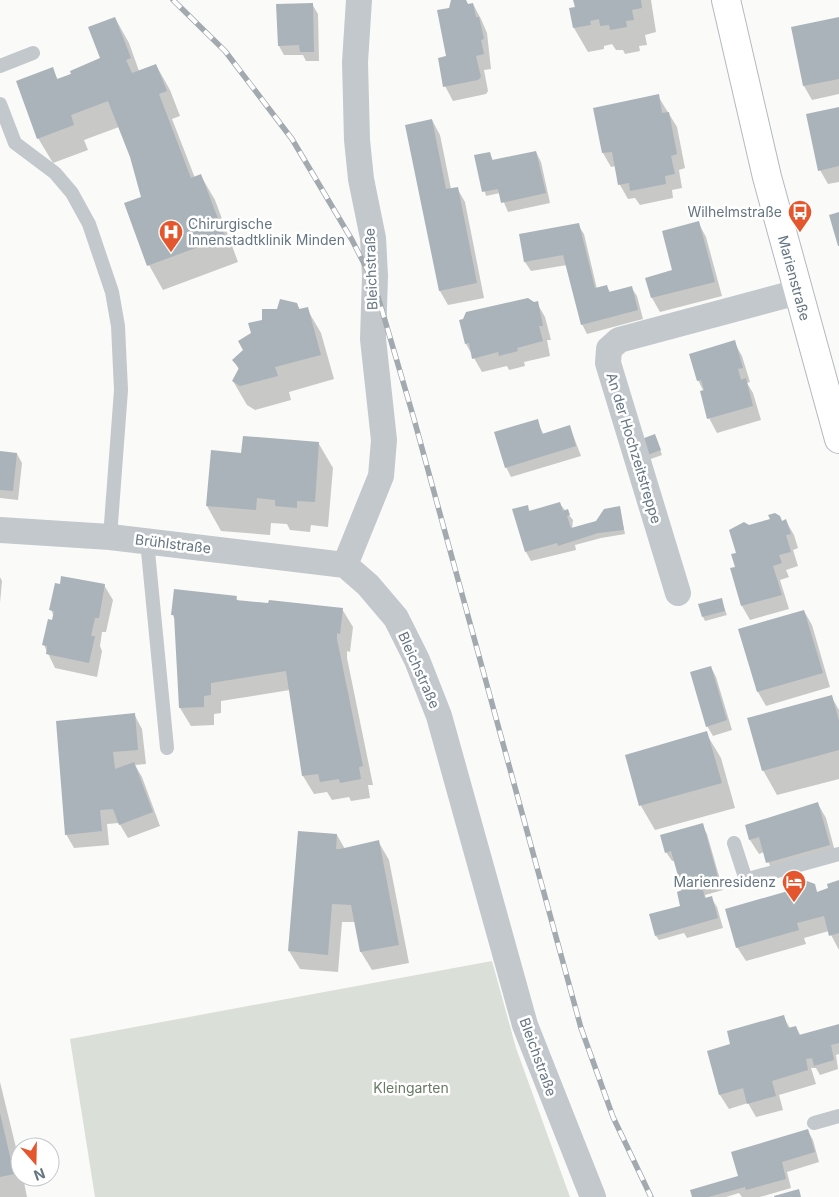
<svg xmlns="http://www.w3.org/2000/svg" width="839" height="1197" font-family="Inter,sans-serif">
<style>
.green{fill:#dadfd7}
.shadow{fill:#0003}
.building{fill:#aab3b9}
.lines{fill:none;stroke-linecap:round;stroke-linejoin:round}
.secondary-casing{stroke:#b3babf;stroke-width:30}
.lane{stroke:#c3c8cc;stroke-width:14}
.street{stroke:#c3c8cc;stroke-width:26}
.secondary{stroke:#fff;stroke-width:28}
.rail-casing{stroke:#a2aab0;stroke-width:5.5}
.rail{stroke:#fff;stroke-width:4;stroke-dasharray:11;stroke-linecap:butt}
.labels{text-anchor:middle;stroke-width:5;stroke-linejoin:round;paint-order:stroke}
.poi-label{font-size:14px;fill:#657683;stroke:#fff;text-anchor:end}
.street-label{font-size:14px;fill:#657683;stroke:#fff}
.park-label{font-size:14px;fill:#687a64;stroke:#fff}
</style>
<rect width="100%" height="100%" fill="#fafaf8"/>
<!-- green -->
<path class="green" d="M492,961L516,1048L570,1197H95L70,1039Z"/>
<!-- shadow -->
<path class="shadow" d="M453,0H464L468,6L473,4L481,19L487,33L491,69L484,70L488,91L486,94L453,101L445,86L450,9Z
M575,0H651L656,32L645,35L647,45L639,46L640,51L625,54L623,50H616L612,44L604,46V49L588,52L574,28Z
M312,4L318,14L319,61H306L303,55H284L279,46Z
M115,18L129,43L139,71L156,65L170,90L180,116L172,119L195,178L201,176L215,200L238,262L163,290L149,265L142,197L131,157L119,127L84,140L88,150L53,163L38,138L52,68L58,80L102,59Z
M839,18V94L812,100L804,86Z
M658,96L677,127L685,168L679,170L682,188L672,190L673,198L640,205L635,198L628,199L620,185L616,166L611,167L603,153Z
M839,108V182L828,184L820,170Z
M432,120L440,135L451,189L457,188L465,202L484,298L448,305L440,291Z
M536,152L541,162L550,203L508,212L500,193L486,196L476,156L490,153L493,161Z
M698,222L706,237L722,296L660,312L652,298L674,271Z
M578,225L584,234L597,289L607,287L610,292L631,287L637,296L643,319L587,334L582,324L567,265L531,271L525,262L520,235Z
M537,303L545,317L551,340H547L550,356L524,362L525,366L509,370L507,366L482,372L466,344L464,320Z
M297,304L300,310L307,309L321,333L334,379L289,392L291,400L255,410L247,405L233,381L239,370L234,360L244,350L252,334L263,321L278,310Z
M734,342L742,356L750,382L747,383L753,393L761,420L717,433L709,418L704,392L698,380Z
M537,421L544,435L570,427L581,456L511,477L506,467Z
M657,440L662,455L648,460L646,456Z
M319,444L333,468L328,527L311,525L310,532L290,530L287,524L271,523L270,535L221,531L207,506Z
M0,452L17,454L22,463L18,500L0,498Z
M560,504L573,520L572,529L597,522L620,508L625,534L601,538L575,545L576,550L531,561L526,552L527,506L530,512Z
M779,517L782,522L786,521L794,535L798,548L793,550L798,566L786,570L789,577L780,580L789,609L750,620L742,606L736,568L738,554L748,526Z
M0,577L2,581L0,603Z
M104,585L113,600L106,632H102L100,646L102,651L97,677L55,668L44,645L54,617L51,610Z
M236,597L238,601L342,609L353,627L350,652L347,651V658L373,785H368L370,798L351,801L349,797L332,800L327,792L314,794L303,776L290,690L221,701V713L214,714V725L191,726L180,708L176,621L172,614Z
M721,599L727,615L705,621L703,617Z
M804,611L812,625L830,687L766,706L758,692L740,630Z
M711,667L716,677L732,730L713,736L707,726Z
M831,696L839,710V779L777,795L763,770Z
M134,714L142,729L146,764L135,765L142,777L160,826L128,838L119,823L107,824L109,845L74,848L66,834Z
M706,733L721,758L735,808L655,830L641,806L626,756Z
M818,804L826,818L837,859L775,877L764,852L759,854L750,840L747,826Z
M702,825L707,834L723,890L705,895L706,899L711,898L717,907L723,928L687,938L684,933L659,940L656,936L682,906L684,892L675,861H672L666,852Z
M337,835L345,849L378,841L389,860L409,963L372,970L361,952L356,922H342L338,972L300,969L289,951Z
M839,882V950L829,931L804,938L806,944L746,961L737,947L814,885L817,893L829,889Z
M783,1016L790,1028L796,1027L801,1036L839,1026V1054L836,1055L838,1069L820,1075L816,1068H811L816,1084L779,1095L783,1110L756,1117L748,1103L729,1109L720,1095L708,1052L732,1045Z
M0,1082L20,1164V1177H23L27,1197H0Z
M808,1131L813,1140L819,1162L787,1172L791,1188L760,1197H742L739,1193L726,1197H693L739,1177Z"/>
<!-- building -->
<path class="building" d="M451,0H466L468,4L473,3L476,17H479L484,39L481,40L484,54L476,56L481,77L478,80L443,87L438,58L446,56L437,10L449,8Z
M573,0H641L642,8L632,10L634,20L626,21L627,27L610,30L609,25L600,26L599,19L590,21L591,25L573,28L569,8L575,7Z
M313,3L314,52H300L299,45L278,46L276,4Z
M115,17L131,58L126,60L132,73L156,64L167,91L159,94L191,178L201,174L225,237L147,266L124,203L141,197L130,157L108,101L71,115L74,125L37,139L16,81L53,67L57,79L71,74L70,71L100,58L88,27Z
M839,17V79L803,86L791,27Z
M659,94L662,113L669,112L677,154L671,156L675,174L665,176L666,184L630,191L629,183L618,185L612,152L602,153L593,108Z
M839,107V166L818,171L806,114Z
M432,119L446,189L458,187L477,283L439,291L405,125Z
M536,151L546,193L501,203L498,189L482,192L474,155L490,152L492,160Z
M839,212V246H838L829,215Z
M699,221L715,282L651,298L645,278L672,270L662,231Z
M579,223L595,288L607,285L609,292L632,286L638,310L581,325L563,255L524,262L519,234Z
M528,298L534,302L538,301L543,326H539L543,341L517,348L518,351L499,356L498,352L472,359L469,343L465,344L459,320L463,319L466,312Z
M280,299L297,303L299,309L308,307L321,355L275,367L278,376L240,386L232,381L239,368L232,360L243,350L238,341L251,333L248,323L262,320V309H277Z
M735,340L743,368L738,369L741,380L746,378L753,406L707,419L700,391L704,390L701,380L697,381L689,354Z
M538,419L542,434L570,425L576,446L505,468L494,432Z
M655,434L661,450L645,456L639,440Z
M243,436L319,442L315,502L297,501V508L275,506V500L257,498L256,510L206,506L211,450L241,453Z
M0,451L17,453L13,491L0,490Z
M560,502L563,511L568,509L570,515L567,516L571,528L596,521L604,509L620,506L624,530L598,533L558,546L557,543L525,552L512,509L528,505L529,511Z
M775,513L780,516L782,521L786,519L791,534L786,535L791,552L779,555L782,563L773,566L782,595L741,606L730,568L735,567L731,554L736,553L729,530L744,522L749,525L770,519L768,515Z
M61,576L105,584L99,618H95L91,636H95L89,663L46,654L47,646L42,645L48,619L52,620L54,611L49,610L55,583L60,584Z
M174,589L237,596L236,600L268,603L269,600L343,608L340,634L337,633V639L363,766L359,767L361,779L340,783L339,779L320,782L318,774L302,776L286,671L211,683V695L204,696V707L179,708L174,615H171Z
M722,598L725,611L702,617L698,604Z
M804,610L823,673L757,692L738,629Z
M711,666L727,720L706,727L690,672Z
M832,695L839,721V750L762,771L747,718Z
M135,713L138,750L113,752L115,769L134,762L153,812L119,825L113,809L100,810L102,831L65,835L56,721Z
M707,731L722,783L639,806L625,755Z
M818,802L830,845L766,863L759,837L749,840L745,825Z
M703,823L719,881L702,886L705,898L712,896L718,918L655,936L649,914L680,906L677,892L682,890L671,851L665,853L660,835Z
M298,831L337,834L336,849H340L379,840L399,945L360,952L351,905L332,904L328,955L288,951Z
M839,880V933L829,936L824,916L797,923L799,930L736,948L725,909L788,891L792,885L807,881L815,884L817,892L828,888L827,884Z
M784,1015L788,1028L796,1026L799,1035L839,1024V1043L831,1045L834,1060L814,1066L812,1058L806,1059L808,1070L772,1081L776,1096L747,1104L743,1088L719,1095L707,1051L730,1044L727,1031Z
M0,1113L14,1174L0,1177Z
M808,1129L815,1152L782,1162L786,1179L746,1190L745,1187L708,1197H692L690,1190L738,1176L731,1152Z
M799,1189L801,1197H774V1196Z"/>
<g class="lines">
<defs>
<path id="secondary" d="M726,0L767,177L839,439"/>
</defs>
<!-- secondary casing -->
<use href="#secondary" class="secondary-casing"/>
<!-- lane -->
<path class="lane" d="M0,66L33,53
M0,104L15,143L55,173L72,193L89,224L112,292L118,326L121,390L110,537
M147,541L167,748
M734,843L745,877L748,879L839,854
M814,1123L839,1116"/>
<!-- street -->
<path class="street" d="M0,530L110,537L345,565
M345,565L368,585L396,618L417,660L439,716L525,1025L593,1197
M345,565L381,476L384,440L373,339L375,276L373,238L361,179L357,140L355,62L359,0
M678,593L608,363L609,349L619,340L798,292"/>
<!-- secondary -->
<use href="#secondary" class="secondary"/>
<defs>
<path id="rail" d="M173,0L225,51L292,139L352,240L374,283L414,419L581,1028L613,1117L651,1197"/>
</defs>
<!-- rail casing -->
<use href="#rail" class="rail-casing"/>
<!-- rail -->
<use href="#rail" class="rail"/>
</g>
<!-- icons -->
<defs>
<symbol id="bus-pin" viewBox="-11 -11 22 30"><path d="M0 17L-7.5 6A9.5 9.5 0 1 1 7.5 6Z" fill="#e4572e" stroke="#fff"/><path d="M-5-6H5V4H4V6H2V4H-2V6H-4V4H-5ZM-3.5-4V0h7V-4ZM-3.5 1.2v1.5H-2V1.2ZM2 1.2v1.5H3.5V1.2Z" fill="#fff"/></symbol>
<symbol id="hospital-pin" viewBox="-11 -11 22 30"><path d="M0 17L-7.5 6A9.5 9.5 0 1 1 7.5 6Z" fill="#e4572e" stroke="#fff"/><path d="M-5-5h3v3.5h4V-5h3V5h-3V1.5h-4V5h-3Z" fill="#fff"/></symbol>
<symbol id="hotel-pin" viewBox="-11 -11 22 30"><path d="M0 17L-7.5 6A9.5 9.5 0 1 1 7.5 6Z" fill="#e4572e" stroke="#fff"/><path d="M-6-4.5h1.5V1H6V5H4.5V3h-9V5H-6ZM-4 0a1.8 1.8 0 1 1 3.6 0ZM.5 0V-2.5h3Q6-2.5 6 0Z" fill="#fff"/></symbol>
</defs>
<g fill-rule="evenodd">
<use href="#bus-pin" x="786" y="198" width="28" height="38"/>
<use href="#hospital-pin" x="157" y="218" width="28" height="38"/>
<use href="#hotel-pin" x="780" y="868" width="28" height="38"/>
</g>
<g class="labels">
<!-- poi labels -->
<g class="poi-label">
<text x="782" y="217">Wilhelmstraße</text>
<text x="188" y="229" text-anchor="start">Chirurgische<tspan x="188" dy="16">Innenstadtklinik Minden</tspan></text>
<text x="776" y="887">Marienresidenz</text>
</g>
<!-- street labels -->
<g class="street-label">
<text transform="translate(371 269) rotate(-92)" y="5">Bleichstraße</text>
<text transform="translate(794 278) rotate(75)" y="5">Marienstraße</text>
<text transform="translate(634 448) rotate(73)" y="5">An der Hochzeitstreppe</text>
<text transform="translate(173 544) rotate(7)" y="5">Brühlstraße</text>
<text transform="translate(419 670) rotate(66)" y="5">Bleichstraße</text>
<text transform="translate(538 1057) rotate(70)" y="5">Bleichstraße</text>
</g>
<!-- park labels -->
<g class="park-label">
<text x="411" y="1093">Kleingarten</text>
</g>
</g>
<!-- north arrow -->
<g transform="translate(35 1162) rotate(160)"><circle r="24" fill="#ffffff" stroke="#c1c8cd"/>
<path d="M0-4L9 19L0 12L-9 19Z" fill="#e4572e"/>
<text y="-8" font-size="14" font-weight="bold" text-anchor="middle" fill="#657683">N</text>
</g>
</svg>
